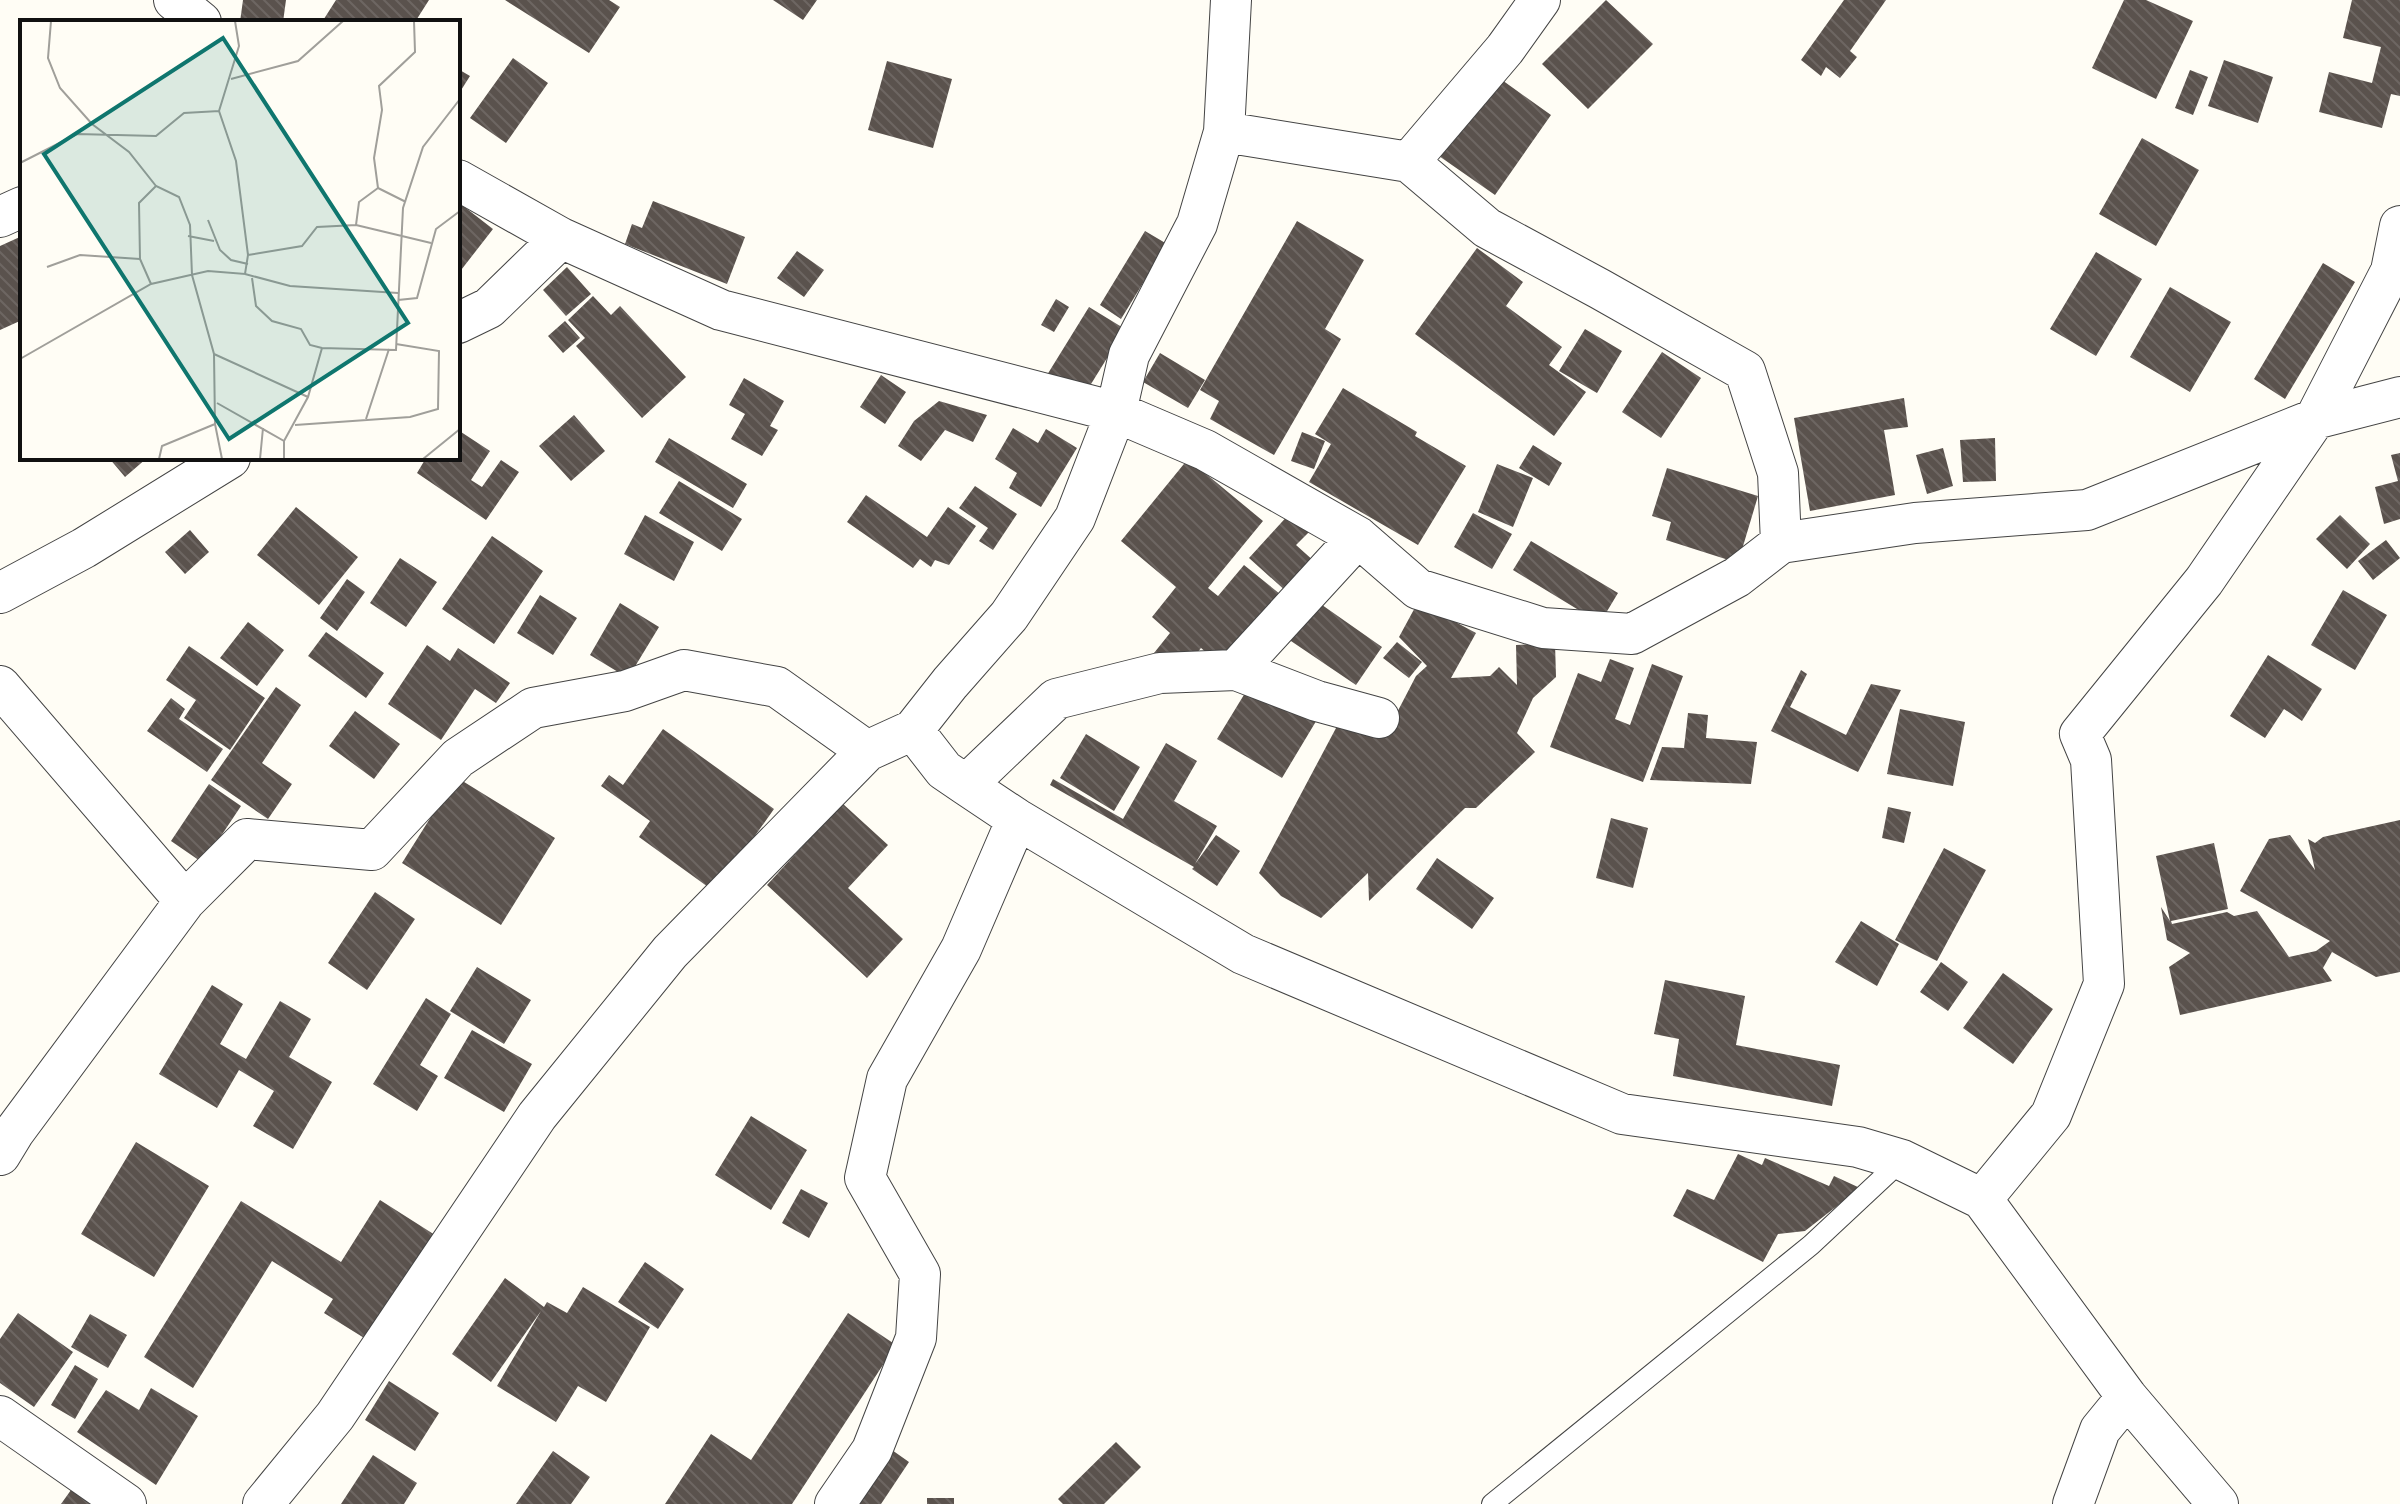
<svg xmlns="http://www.w3.org/2000/svg" width="2400" height="1504" font-family="'Zilla Slab',serif">
<style>
.building{fill:url(#building-back-hatch)}
.lines{fill:none;stroke-linecap:round;stroke-linejoin:round}
.service-casing{stroke:#444;stroke-width:22}
.minor-casing{stroke:#444;stroke-width:42}
.service{stroke:#fff;stroke-width:20}
.minor{stroke:#fff;stroke-width:40}
.inset-road{fill:none;stroke:#a09f9a;stroke-width:2}
.view{fill:#0f766e;fill-opacity:0.15;stroke:#0f766e;stroke-width:4}
.inset-edge{fill:none;stroke:#111;stroke-width:4}
</style>
<defs>
<pattern id="building-back-hatch" width="6" height="6" patternUnits="userSpaceOnUse" patternTransform="scale(2)"><rect width="6" height="6" fill="#5a524d"/><path d="M-1 5l2 2M0 0l6 6M5-1l2 2" fill="none" stroke="#6d6662"/></pattern>
</defs>
<rect width="100%" height="100%" fill="#fffdf5"/>
<!-- building -->
<path class="building" d="M243,0H286L283,22H240Z
M336,0H429L415,22H322Z
M505,0H609L620,7L589,53Z
M773,0H817L803,20Z
M1606,0L1653,44L1588,109L1542,64Z
M1844,0H1886L1850,51L1857,57L1840,78L1826,67L1821,76L1801,60Z
M2124,0H2146L2193,21L2156,99L2092,68Z
M2352,0H2400V96L2391,94L2382,128L2319,112L2329,72L2372,83L2381,47L2343,38Z
M513,58L548,83L506,143L470,118Z
M2224,60L2273,77L2258,123L2208,106Z
M887,61L952,79L933,148L868,130Z
M458,69L470,76L458,95Z
M2190,70L2208,77L2193,115L2175,108Z
M1495,75L1551,115L1495,195L1439,156Z
M2142,138L2199,170L2156,246L2099,214Z
M653,201L745,237L727,284L625,244L632,224L642,228Z
M458,202L493,229L458,274Z
M1297,221L1364,260L1325,329L1341,339L1274,455L1210,419L1219,401L1200,390Z
M1145,231L1167,244L1121,319L1100,305Z
M22,236V320L0,330V246Z
M1477,248L1523,282L1506,306L1562,347L1549,365L1586,392L1554,436L1415,334Z
M797,251L824,270L804,297L777,278Z
M2096,252L2142,279L2096,356L2050,329Z
M2323,263L2355,282L2285,399L2254,379Z
M567,267L591,294L566,316L543,290Z
M2170,287L2231,322L2190,392L2130,357Z
M593,296L611,315L620,306L686,377L642,418L576,346L585,338L568,320Z
M1056,299L1069,307L1054,332L1041,325Z
M1089,307L1125,329L1083,397L1047,375Z
M565,321L580,338L563,353L548,336Z
M1585,329L1622,351L1597,393L1559,371Z
M1662,352L1701,378L1661,438L1622,412Z
M1160,353L1205,380L1188,408L1143,382Z
M881,375L906,392L885,424L860,407Z
M744,378L784,401L770,426L778,430L762,456L731,439L745,414L729,405Z
M1343,388L1417,432L1415,436L1466,466L1418,545L1309,482L1331,444L1315,434Z
M1904,398L1908,427L1884,430L1895,495L1810,511L1794,418Z
M939,401L987,415L973,442L945,430L921,461L898,446L914,421Z
M574,415L605,451L571,481L539,446Z
M1013,428L1038,443L1046,429L1077,448L1041,507L1009,488L1017,473L995,459Z
M458,430L490,451L471,480L482,487L501,460L519,472L486,520L417,473L426,458H458Z
M1302,432L1325,441L1314,469L1291,461Z
M669,438L747,484L733,508L655,462Z
M1995,438L1996,481L1963,482L1960,440Z
M1533,445L1562,463L1549,486L1519,468Z
M1943,448L1953,486L1927,494L1916,455Z
M2400,453V519L2384,524L2375,487L2398,481L2391,455Z
M109,458H147L125,477Z
M1188,459L1263,521L1208,588L1218,596L1244,565L1285,598L1226,670L1201,648L1180,674L1154,653L1170,633L1152,617L1176,587L1121,541Z
M1497,464L1533,478L1513,527L1478,512Z
M1667,468L1758,496L1738,563L1666,540L1671,522L1652,516Z
M679,481L742,519L722,551L659,513Z
M975,486L1017,514L993,550L979,541L988,528L959,508Z
M866,495L927,537L948,507L976,526L949,565L935,560L931,567L920,559L913,568L847,522Z
M296,507L358,557L319,605L257,555Z
M1291,512L1311,530L1296,545L1325,571L1298,602L1249,558Z
M1473,513L1512,534L1492,569L1454,547Z
M645,515L694,542L674,581L624,554Z
M2340,515L2370,544L2347,569L2316,539Z
M190,530L209,552L185,574L165,552Z
M492,536L543,571L494,644L442,609Z
M2386,540L2400,558L2373,580L2358,561Z
M1531,541L1618,593L1600,623L1513,570Z
M400,558L437,582L406,627L370,603Z
M347,579L365,592L337,631L320,618Z
M2343,590L2387,615L2355,670L2311,645Z
M540,595L577,618L553,655L517,633Z
M1315,600L1382,647L1356,685L1288,639Z
M1418,602L1476,633L1451,678L1490,676L1499,667L1517,685L1516,645L1555,643L1556,677L1533,698L1517,733L1535,752L1476,808H1465L1369,901L1368,873L1321,918L1281,896L1259,873L1344,713L1390,726L1416,676L1427,666L1399,637Z
M620,603L659,627L628,678L590,655Z
M248,622L284,650L257,686L220,658Z
M326,632L384,673L366,698L308,656Z
M1397,642L1422,662L1409,678L1383,658Z
M427,645L450,661L458,648L510,683L496,703L475,689L441,740L388,704Z
M189,646L265,698L230,750L184,718L196,700L166,680Z
M2268,655L2322,689L2302,721L2284,709L2265,738L2230,716Z
M1610,659L1634,668L1615,719L1630,725L1652,664L1683,676L1643,782L1550,747L1578,673L1601,682Z
M1801,670L1807,674L1790,707L1846,735L1871,684L1901,690L1858,772L1771,731Z
M1253,680L1318,718L1282,778L1217,739Z
M276,687L301,705L262,763L292,784L268,819L211,780Z
M171,698L185,709L179,719L223,749L207,772L147,731Z
M1900,709L1965,722L1953,786L1887,774Z
M355,711L400,744L374,779L329,746Z
M1688,713L1708,715L1706,738L1757,742L1751,784L1650,780L1662,747L1684,748Z
M663,729L774,809L715,892L639,837L650,821L601,786L609,775L623,785Z
M1086,734L1140,767L1114,811L1060,778Z
M1166,743L1197,761L1174,801L1217,826L1195,864L1216,835L1240,851L1217,886L1192,869L1194,867L1050,785L1053,779L1123,819Z
M456,777L555,838L501,925L402,863Z
M209,784L241,806L203,863L171,841Z
M842,803L888,845L848,888L903,939L867,978L767,885Z
M1888,807L1911,812L1904,843L1882,838Z
M1611,818L1648,828L1633,888L1596,878Z
M2400,820V972L2376,977L2332,952L2323,968L2332,981L2180,1015L2169,967L2190,953L2167,940L2161,907L2170,921L2156,856L2214,843L2228,909L2171,921L2172,924L2227,912L2234,916L2257,911L2289,957L2316,951L2330,941L2240,891L2269,839L2290,835L2315,870L2308,839L2315,843L2323,837Z
M1944,848L1986,870L1937,961L1895,940Z
M1437,858L1494,898L1472,929L1416,889Z
M375,892L415,919L367,990L328,963Z
M1861,921L1899,944L1877,986L1835,962Z
M1941,962L1968,982L1948,1011L1920,992Z
M477,967L531,1000L504,1044L450,1011Z
M2003,973L2053,1009L2013,1064L1963,1028Z
M1665,980L1745,996L1736,1045L1840,1065L1832,1106L1673,1076L1679,1039L1654,1034Z
M212,985L243,1004L220,1044L246,1059L280,1001L311,1019L289,1057L332,1082L293,1149L253,1126L274,1091L239,1070L217,1108L159,1074Z
M426,998L451,1014L420,1065L438,1076L417,1111L373,1084Z
M472,1030L532,1064L504,1112L444,1078Z
M751,1116L807,1150L771,1210L715,1175Z
M136,1142L209,1186L154,1277L81,1234Z
M1738,1154L1762,1165L1765,1158L1829,1186L1834,1176L1860,1188L1805,1231L1778,1234L1763,1262L1673,1216L1687,1189L1714,1200Z
M801,1189L828,1203L809,1238L782,1223Z
M380,1200L435,1235L369,1341L324,1313L333,1299L272,1261L193,1388L144,1357L241,1201L341,1262Z
M645,1262L684,1289L658,1329L618,1302Z
M505,1278L544,1307L547,1302L567,1313L583,1287L650,1327L606,1402L578,1386L556,1422L497,1386L541,1311L491,1382L452,1354Z
M18,1313L73,1352L34,1407L0,1383V1339Z
M848,1313L896,1345L792,1504H665L711,1434L751,1460Z
M90,1314L127,1335L108,1368L71,1347Z
M75,1365L98,1379L75,1419L51,1405Z
M389,1381L439,1413L415,1451L365,1420Z
M151,1388L198,1416L156,1485L77,1432L106,1390L139,1410Z
M1116,1442L1141,1467L1104,1504H1063L1058,1499Z
M882,1443L909,1462L881,1504H841Z
M553,1451L590,1477L571,1504H516Z
M373,1455L417,1483L404,1504H341Z
M76,1483L105,1504H61Z
M927,1498H954V1504H927Z"/>
<g class="lines">
<defs>
<path id="service" d="M1492,1504L1811,1245L1902,1160"/>
<path id="minor" d="M174,0L201,22
M1231,0L1224,132L1197,224L1129,355L1116,412L1075,518L1009,616L950,683L913,730L944,770L966,785L1017,819L1243,954L1622,1114L1858,1147L1902,1160L1982,1199L2051,1115L2104,984L2091,760L2080,734L2204,581L2315,419L2391,271L2400,226
M1224,132L1409,162L1487,228L1600,289L1745,371L1778,473L1781,543
M1409,162L1505,49L1540,0
M458,180L561,238L721,310L1116,412L1205,450L1358,537L1418,589L1543,628L1632,634L1737,577L1781,543L1915,523L2087,510L2315,419L2400,397
M0,217L22,207
M458,323L489,308L561,238
M0,593L84,548L230,458
M1236,670L1358,537
M0,686L185,901L14,1132L0,1155
M966,785L1056,699L1160,673L1236,670L1317,701L1379,718
M185,901L247,839L372,850L458,758L533,708L625,691L684,670L777,687L867,751
M1982,1199L2127,1397L2218,1504
M0,1416L126,1504
M263,1504L335,1416L537,1116L670,952L867,751L913,730
M835,1504L872,1450L916,1338L920,1274L865,1178L887,1079L961,949L1017,819
M2073,1504L2100,1430L2127,1397"/>
</defs>
<!-- service casing -->
<use href="#service" class="service-casing"/>
<!-- minor casing -->
<use href="#minor" class="minor-casing"/>
<!-- service -->
<use href="#service" class="service"/>
<!-- minor -->
<use href="#minor" class="minor"/>
</g>
<!-- overview -->
<g transform="translate(20 20)">
<rect width="440" height="440" fill="#fffdf5"/>
<path class="inset-road" d="M31,1L28,38L40,68L72,104L109,132L136,166L159,177L170,205L172,255L194,334L195,404L142,426L139,439M211,59L278,41L323,1M199,91L219,26L215,1M0,143L57,114L136,116L164,93L199,91L216,141L228,235L225,254L188,251L131,264L0,339M386,182L358,168L354,138L362,90L359,66L395,32L394,1M188,200L200,230L211,240L228,244M336,205L411,223M168,216L194,221M228,235L282,226L297,207L336,205L339,182L358,168M27,247L60,235L120,239M225,254L270,266L378,273M232,258L236,286L252,301L281,309L290,325L302,328M131,264L120,239L119,183L136,166M378,280L397,278L416,209L440,191M194,334L288,377M197,383L264,421V439M346,399L369,329M195,404L202,439M275,405L390,397L418,389L419,331L376,324M264,421L288,377L302,328L376,330L383,188L403,127L440,79M240,439L243,408M403,439L440,409"/>
<path class="view" d="M203,18L388,303L209,419L24,134Z"/>
<rect width="440" height="440" class="inset-edge"/>
</g>
</svg>
